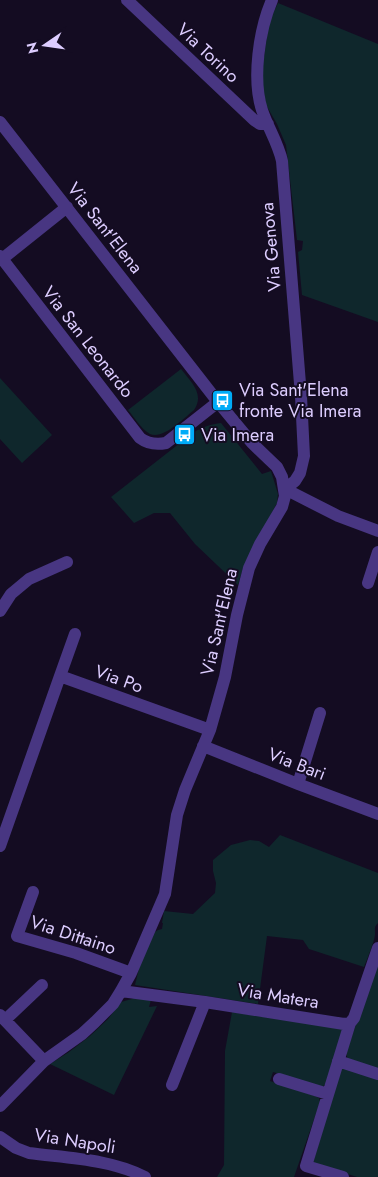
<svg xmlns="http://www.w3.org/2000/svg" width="378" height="1177" font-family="Jost,sans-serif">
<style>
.green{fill:#0f272c}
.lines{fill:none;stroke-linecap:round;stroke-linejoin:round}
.minor{stroke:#483682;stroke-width:12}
.labels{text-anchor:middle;stroke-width:4;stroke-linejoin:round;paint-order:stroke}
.street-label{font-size:18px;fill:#ddcdff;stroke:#140c22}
.poi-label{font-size:18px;fill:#ddcdff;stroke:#140c22;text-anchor:start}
</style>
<rect width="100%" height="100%" fill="#140c22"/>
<!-- green -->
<path class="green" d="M278,3L378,44V322L302,295L298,252L302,250L303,241L297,240L286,145L277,124L266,105L263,88V64L269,22Z
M181,369C191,382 205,394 194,410C184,418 163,440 150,434C141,429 134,417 128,410Z
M0,378L52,435L22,463L0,439Z
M221,423L262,474L271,471L278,494L277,503L243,568L238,585L195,544L170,513H154L134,523L111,497L194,432C203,427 211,424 221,423Z
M280,835L378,873V923C374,927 375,928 375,934C375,940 367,960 364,967L309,949L303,940L267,936L258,1004L135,985L140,964L155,932L158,930L162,929L163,923H162L164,911L193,914L215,893L216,883L213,871V860L231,845L250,840L259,841L269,847Z
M378,961V1069L348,1060L346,1053Z
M135,998L151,1000L149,1007L157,1006L114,1095L50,1064L69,1052L90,1036L108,1019L121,1002Z
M232,1012L343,1029L326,1084L322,1087L273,1072L270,1081L315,1096L319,1098L320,1102L294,1177H217L224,1165L225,1051Z
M343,1068L378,1079V1177H357L313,1163L340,1071Z"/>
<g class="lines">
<!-- minor -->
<path class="minor" d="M127,0L254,120L260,124H268
M272,0C259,30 252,79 262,110C268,128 278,143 282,161L301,396L304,456L300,473L295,481L285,489L338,516L378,531
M0,122L218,402L252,443L277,467L282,477L285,496L282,507L260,544L249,568L237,615L225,677L210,730L185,790L177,815L165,894L131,973L121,991L113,1004L95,1022L82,1034L44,1061L0,1106
M0,256L140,438C148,444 156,445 166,443L218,402
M2,259L67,207
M368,583L378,552
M0,611L11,594L29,579L67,562
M75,634L60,676L210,730
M203,746L298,784L378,814
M298,784L320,713
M0,846L60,676
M33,892L17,936L76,953L131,973
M121,991L205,1002L344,1024L350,1023L354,1018L378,948
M0,1015L44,1061
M5,1020L42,985
M338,1061L378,1074
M279,1079L328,1094
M172,1085L205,1002
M0,1137L16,1148L29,1153C67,1158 111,1159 145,1177
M343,1177L306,1166L350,1023"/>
</g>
<!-- icons -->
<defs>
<symbol id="bus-square" viewBox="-11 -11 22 22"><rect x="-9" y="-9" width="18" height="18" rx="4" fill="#00acf8" stroke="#140c22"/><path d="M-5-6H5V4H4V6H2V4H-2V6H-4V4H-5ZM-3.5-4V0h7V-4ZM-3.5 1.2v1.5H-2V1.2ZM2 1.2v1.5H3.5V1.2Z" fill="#fff"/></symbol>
</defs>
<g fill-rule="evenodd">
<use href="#bus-square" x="210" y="388" width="25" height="25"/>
<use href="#bus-square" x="172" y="422" width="25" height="25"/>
</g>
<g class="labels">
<!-- street labels -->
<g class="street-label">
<text transform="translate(208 53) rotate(43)" y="6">Via Torino</text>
<text transform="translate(105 228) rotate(52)" y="6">Via Sant'Elena</text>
<text transform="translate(271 247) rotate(-95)" y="6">Via Genova</text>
<text transform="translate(88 342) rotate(52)" y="6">Via San Leonardo</text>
<text transform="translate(219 622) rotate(-77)" y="6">Via Sant'Elena</text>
<text transform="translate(119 679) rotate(20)" y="6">Via Po</text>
<text transform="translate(297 764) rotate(21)" y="6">Via Bari</text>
<text transform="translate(73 935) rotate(18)" y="6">Via Dittaino</text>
<text transform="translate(278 996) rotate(9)" y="6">Via Matera</text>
<text transform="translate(75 1141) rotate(9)" y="6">Via Napoli</text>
</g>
<!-- poi labels -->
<g class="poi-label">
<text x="239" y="396">Via Sant'Elena<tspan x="239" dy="21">fronte Via Imera</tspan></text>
<text x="201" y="441">Via Imera</text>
</g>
</g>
<!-- north arrow -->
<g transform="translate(45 45) rotate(257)" stroke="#140c22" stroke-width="4" paint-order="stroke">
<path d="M0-4L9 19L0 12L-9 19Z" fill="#ddcdff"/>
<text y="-8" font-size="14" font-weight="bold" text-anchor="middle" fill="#ddcdff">N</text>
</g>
</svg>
